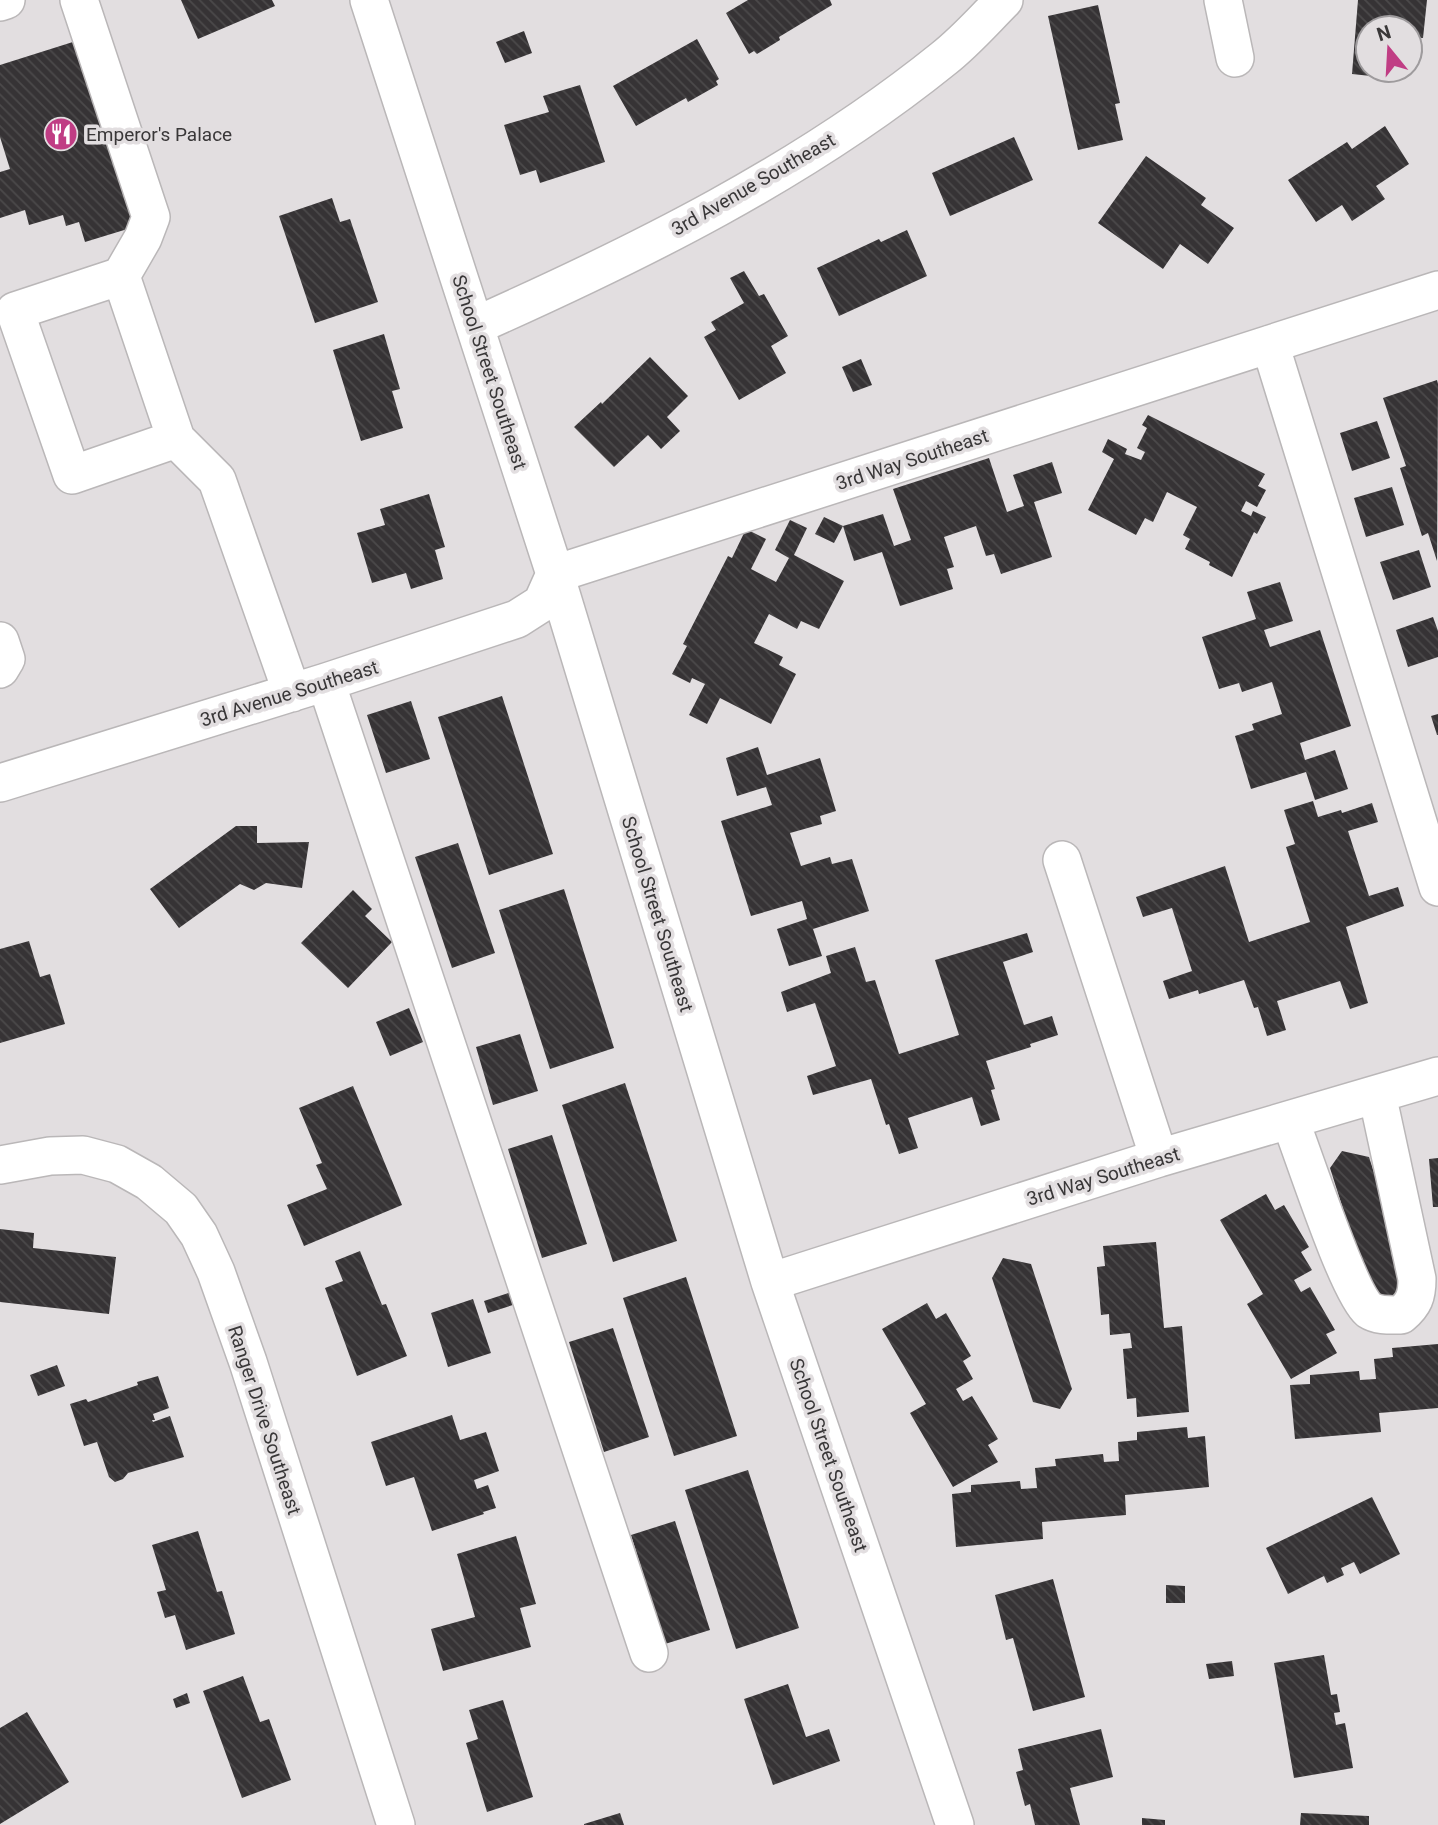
<svg xmlns="http://www.w3.org/2000/svg" width="1438" height="1825" font-family="Roboto,sans-serif">
<style>
.building{fill:url(#building-back-hatch)}
.lines{fill:none;stroke-linecap:round;stroke-linejoin:round}
.minor-casing{stroke:#bab7b8;stroke-width:40}
.minor{stroke:#fff;stroke-width:37}
.labels{text-anchor:middle;stroke-width:7;stroke-linejoin:round;paint-order:stroke}
.poi-label{font-size:19px;fill:#393738;stroke:#e2dee0;text-anchor:start}
.street-label{font-size:19px;fill:#393738;stroke:#e2dee0}
</style>
<defs>
<pattern id="building-back-hatch" width="6" height="6" patternUnits="userSpaceOnUse" patternTransform="scale(1.75)"><rect width="6" height="6" fill="#363335"/><path d="M-1 5l2 2M0 0l6 6M5-1l2 2" fill="none" stroke="#4b494a"/></pattern>
</defs>
<rect width="100%" height="100%" fill="#e2dee0"/>
<!-- building -->
<path class="building" d="M181,0H272L275,6L198,39Z
M748,0H830L832,5L779,37L780,40L757,54L754,51L749,54L726,13Z
M1358,0H1427L1423,38L1410,37V28H1368V70H1400L1399,79L1352,74Z
M1098,5L1120,103L1115,104L1123,140L1078,150L1048,16Z
M524,31L532,53L505,63L496,42Z
M697,39L719,79L716,81L718,85L688,102L686,98L636,126L613,86Z
M76,41L134,227L85,242L79,222L66,226L63,215L29,225L25,210L0,218V172L10,169L0,137V65Z
M580,85L605,162L540,183L536,170L520,175L504,125L549,112L543,96Z
M1385,126L1409,164L1376,186L1385,199L1352,221L1342,205L1316,222L1288,180L1347,142L1352,149Z
M1014,137L1033,180L950,216L932,173Z
M1146,156L1206,198L1201,205L1234,228L1208,264L1180,244L1163,269L1098,223Z
M332,198L340,222L350,219L378,302L315,323L279,216Z
M907,230L927,276L839,316L817,268L879,239L881,242Z
M744,271L759,296L764,294L788,336L771,346L786,373L739,400L704,337L716,330L711,322L744,303L730,278Z
M384,334L400,389L392,391L403,428L361,441L333,350Z
M650,357L688,396L667,417L680,431L661,449L648,435L614,467L574,427L601,402L602,404Z
M861,359L872,385L853,392L842,367Z
M1437,380L1438,384L1437,561L1428,533L1422,536L1400,468L1406,466L1383,398Z
M1148,415L1265,474L1258,486L1266,490L1257,507L1246,501L1241,511L1251,516L1253,511L1266,517L1257,534L1254,532L1232,577L1209,565L1210,562L1185,549L1190,539L1183,535L1197,507L1167,492L1153,522L1145,518L1136,535L1088,510L1114,459L1102,452L1108,439L1127,449L1125,454L1141,460L1145,452L1137,448L1147,428L1142,425Z
M1377,421L1390,458L1352,471L1340,433Z
M989,458L1007,512L1024,506L1013,475L1052,462L1062,493L1034,502L1052,557L1001,574L994,554L986,556L976,526L944,537L954,567L947,569L953,589L900,606L882,552L854,561L843,526L834,543L815,534L824,517L843,526L883,514L894,546L911,540L893,489Z
M1392,487L1404,525L1366,537L1354,498Z
M429,494L445,547L435,550L443,579L411,589L406,573L372,583L357,533L385,525L380,509Z
M790,520L807,528L794,555L844,581L819,629L801,621L797,629L769,614L754,643L783,657L779,665L796,674L771,724L720,698L707,724L689,715L705,684L692,678L690,683L672,674L687,646L683,644L728,556L732,558L746,529L766,539L751,569L776,582L789,558L775,550Z
M1419,550L1431,587L1393,600L1380,562Z
M1280,582L1293,621L1264,630L1270,647L1320,630L1351,726L1300,743L1305,760L1335,750L1348,789L1315,800L1306,772L1251,789L1235,736L1254,730L1252,724L1282,714L1272,682L1242,692L1239,683L1219,689L1202,637L1256,619L1247,592Z
M1433,617L1438,631V657L1408,667L1396,630Z
M502,696L553,854L489,875L438,717Z
M411,701L430,759L386,773L367,715Z
M1438,714V735H1437L1431,716Z
M758,747L767,775L820,758L836,811L820,816L822,824L790,833L801,866L830,857L832,864L852,859L869,911L813,929L822,956L789,966L777,929L807,919L802,901L751,916L721,821L772,805L766,787L737,796L726,758Z
M1313,801L1318,817L1341,810L1342,813L1372,803L1378,822L1348,831L1369,896L1398,887L1404,906L1346,927L1368,1003L1350,1009L1340,981L1277,1001L1286,1030L1267,1036L1258,1007L1254,1008L1244,980L1199,994L1198,990L1169,999L1163,981L1192,971L1172,908L1143,917L1136,897L1225,866L1249,942L1310,922L1286,847L1295,844L1284,810Z
M236,826H257V843L309,842L302,888L266,883L254,890L240,884L179,928L150,889Z
M458,843L495,953L452,968L415,857Z
M564,889L614,1048L550,1069L499,910Z
M353,890L372,909L365,916L392,942L348,988L301,943Z
M1027,933L1033,952L1003,962L1024,1025L1052,1016L1058,1035L1030,1044L1031,1047L986,1061L995,1089L991,1090L1000,1120L981,1126L972,1097L908,1118L918,1148L899,1154L889,1124L886,1125L871,1079L813,1095L807,1076L836,1066L815,1003L787,1012L781,992L831,973L826,956L855,947L866,982L875,980L899,1054L959,1035L935,960Z
M29,941L40,977L50,974L65,1024L0,1043V949Z
M409,1008L423,1042L390,1056L376,1022Z
M520,1034L538,1091L493,1105L476,1047Z
M625,1083L677,1241L613,1262L562,1105Z
M353,1086L402,1205L304,1246L287,1205L327,1189L316,1165L322,1163L299,1108Z
M552,1135L587,1244L542,1258L508,1149Z
M1342,1151L1369,1157L1409,1281L1397,1300L1370,1294L1330,1168Z
M1438,1158V1207H1433L1429,1159Z
M1266,1194L1275,1210L1284,1205L1309,1247L1301,1252L1312,1270L1294,1280L1301,1292L1310,1287L1335,1330L1326,1334L1337,1353L1291,1379L1247,1304L1263,1294L1220,1220Z
M0,1229L34,1233L33,1248L116,1257L109,1314L0,1302Z
M1156,1242L1164,1328L1182,1326L1189,1412L1137,1417L1136,1398L1127,1399L1123,1349L1132,1348L1130,1333L1110,1335L1109,1314L1101,1315L1097,1267L1105,1266L1103,1246Z
M360,1251L382,1305L386,1304L407,1356L357,1376L325,1288L343,1281L335,1261Z
M1003,1258L1031,1264L1072,1389L1060,1409L1033,1402L992,1278Z
M686,1277L737,1436L674,1456L623,1298Z
M515,1291L519,1303L488,1313L484,1301Z
M473,1299L491,1353L448,1367L431,1313Z
M927,1303L936,1319L946,1313L971,1356L963,1361L973,1379L956,1389L963,1401L972,1396L998,1439L988,1445L998,1462L953,1487L910,1413L926,1404L882,1329Z
M613,1328L649,1437L604,1452L569,1342Z
M1438,1344V1408L1379,1413L1381,1432L1295,1439L1290,1385L1310,1384V1375L1359,1371L1360,1380L1376,1379L1374,1359L1393,1357L1392,1348Z
M57,1365L65,1386L38,1396L30,1375Z
M158,1376L169,1408L153,1414L155,1420H152L153,1422L170,1416L184,1457L128,1473L123,1479L115,1482L109,1477L97,1442L84,1446L70,1404L86,1399L88,1402L138,1385L137,1382Z
M452,1415L460,1440L486,1432L499,1471L474,1480L477,1489L488,1485L496,1508L483,1512L484,1514L432,1531L414,1477L386,1486L371,1442Z
M1187,1427L1188,1438L1205,1436L1209,1487L1125,1495L1126,1515L1042,1522L1043,1539L956,1547L952,1494L971,1492V1485L1020,1481L1021,1489L1037,1488L1035,1468L1056,1466L1055,1459L1103,1454L1104,1462L1119,1461L1118,1442L1137,1440V1432Z
M748,1470L799,1628L736,1649L685,1490Z
M1372,1497L1400,1554L1360,1574L1354,1562L1341,1568L1344,1575L1327,1583L1324,1576L1288,1594L1266,1548Z
M675,1521L710,1630L665,1644L631,1535Z
M198,1531L217,1592L222,1591L235,1634L186,1650L175,1615L165,1618L157,1592L166,1590L152,1545Z
M516,1536L536,1604L520,1608L531,1647L443,1671L431,1629L475,1617L457,1554Z
M1053,1579L1085,1697L1033,1711L1013,1638L1006,1640L995,1595Z
M1166,1585L1185,1586V1603H1166Z
M1324,1655L1331,1695L1337,1694L1340,1712L1334,1713L1336,1725L1345,1723L1353,1768L1294,1778L1274,1663Z
M1232,1661L1234,1676L1209,1679L1206,1664Z
M243,1676L260,1722L269,1719L291,1780L242,1798L203,1691Z
M788,1684L806,1737L829,1729L840,1761L773,1785L744,1699Z
M187,1693L190,1703L176,1708L173,1699Z
M503,1700L533,1797L487,1812L466,1743L478,1739L469,1710Z
M27,1712L69,1782L0,1824V1728Z
M1101,1729L1113,1777L1070,1788L1080,1825H1035L1030,1804L1025,1806L1016,1772L1023,1770L1018,1749Z
M620,1813L624,1825H584V1824Z
M1301,1813L1369,1816V1825H1300Z
M1142,1818L1165,1820V1825H1142Z"/>
<g class="lines">
<defs>
<path id="minor" d="M79,0L151,217L143,238L121,276L15,311L72,475L176,439L121,276
M369,0L555,574L770,1282L955,1825
M1223,0L1235,58
M0,2L6,0
M475,326C639,253 803,172 943,59C965,42 984,20 1004,0
M1270,344L1438,887
M176,439L217,480L292,693
M0,641L6,659L0,669
M326,682L649,1653
M0,783L326,682L517,619L542,603L555,574L1438,290
M1062,860L1159,1158
M1290,1120C1303,1153 1348,1293 1369,1310C1378,1316 1391,1315 1401,1315C1414,1304 1417,1296 1417,1279L1377,1094
M0,1165L50,1156L83,1155L117,1164L149,1182L181,1209L199,1235L216,1272L248,1362L396,1825
M770,1282L1159,1158L1438,1076"/>
</defs>
<!-- minor casing -->
<use href="#minor" class="minor-casing"/>
<!-- minor -->
<use href="#minor" class="minor"/>
</g>
<!-- icons -->
<defs>
<symbol id="restaurant-disc" viewBox="-11 -11 22 22"><circle r="9.5" fill="#c03d84" stroke="#e2dee0"/><path d="M-5-6h1v4h1v-4h1v4h1v-4h1v5L-1.5 .5V6h-2V.5L-5-1ZM5-6V6H3V1.5H1.5Q1.5-4 5-6Z" fill="#fff"/></symbol>
</defs>
<g fill-rule="evenodd">
<use href="#restaurant-disc" x="42" y="115" width="38" height="38"/>
</g>
<g class="labels">
<!-- poi labels -->
<g class="poi-label">
<text x="86" y="141">Emperor's Palace</text>
</g>
<!-- street labels -->
<g class="street-label">
<text transform="translate(753 184) rotate(-30)" y="7">3rd Avenue Southeast</text>
<text transform="translate(490 372) rotate(72)" y="7">School Street Southeast</text>
<text transform="translate(912 459) rotate(-18)" y="7">3rd Way Southeast</text>
<text transform="translate(289 693) rotate(-17)" y="7">3rd Avenue Southeast</text>
<text transform="translate(658 914) rotate(73)" y="7">School Street Southeast</text>
<text transform="translate(1103 1176) rotate(-17)" y="7">3rd Way Southeast</text>
<text transform="translate(265 1420) rotate(72)" y="7">Ranger Drive Southeast</text>
<text transform="translate(829 1455) rotate(71)" y="7">School Street Southeast</text>
</g>
</g>
<!-- north arrow -->
<g transform="translate(1389 49) rotate(342)"><circle r="33" fill="#e2dee0" stroke="#9e9b9d" stroke-width="2"/>
<path d="M0-5L12 26L0 18L-12 26Z" fill="#c03d84"/>
<text y="-10" font-size="19" font-weight="bold" text-anchor="middle" fill="#393738">N</text>
</g>
</svg>
